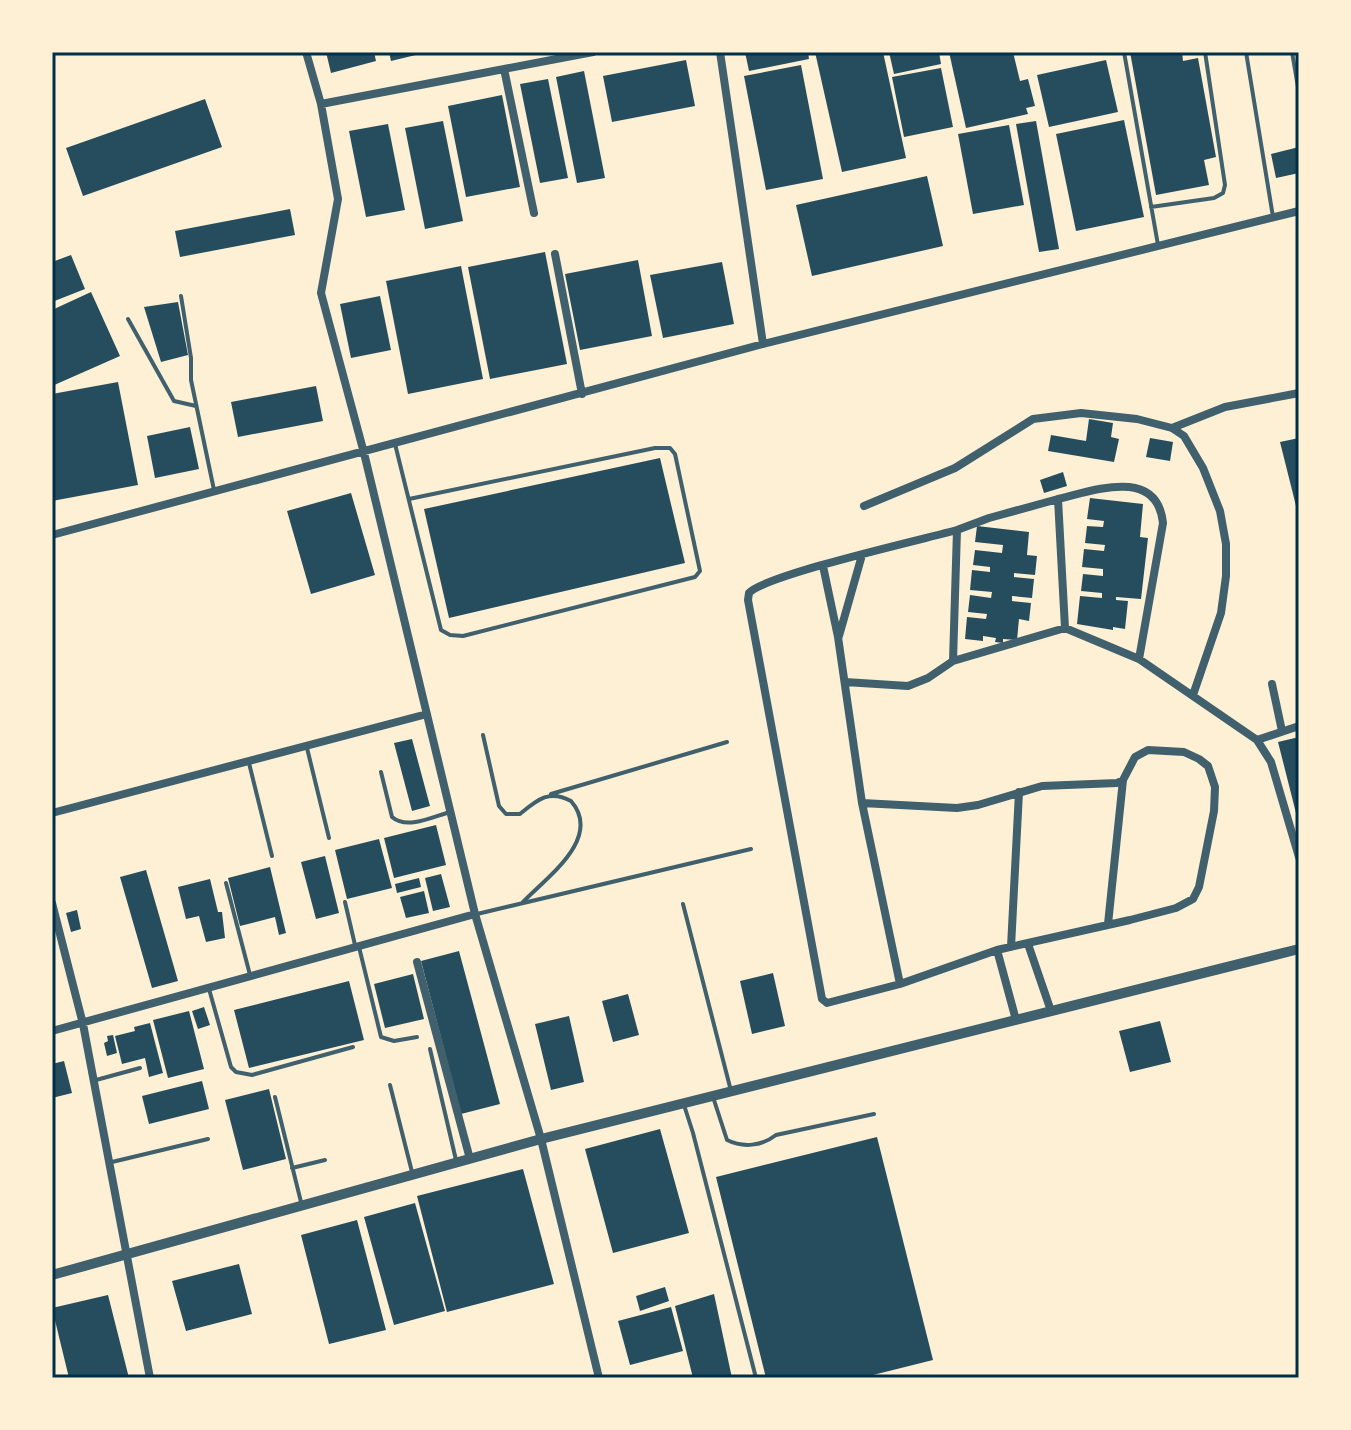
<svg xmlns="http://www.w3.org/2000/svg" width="1351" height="1430" font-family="'Noto Serif',serif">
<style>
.building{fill:#264d5e}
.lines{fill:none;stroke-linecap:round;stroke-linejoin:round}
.service{stroke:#3f606c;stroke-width:4}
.minor{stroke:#3f606c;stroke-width:8}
.tertiary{stroke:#3f606c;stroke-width:10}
.neatline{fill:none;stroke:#003049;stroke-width:3}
</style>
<rect width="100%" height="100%" fill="#fdf0d5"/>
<!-- building -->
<path class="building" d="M326,52H374L376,61L331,73Z
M389,52H424V53L391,61Z
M745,52H808L809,59L749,71Z
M815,52H883L906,158L842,172Z
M889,52H939L941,64L894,74Z
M949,52H1013L1020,81L1028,79L1035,106L1026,108L1028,114L966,128Z
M1130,52H1182L1183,61L1198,58L1216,157L1204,160L1209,185L1156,195Z
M686,60L695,106L612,122L603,76Z
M1106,60L1118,112L1049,127L1037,75Z
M801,65L823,179L766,190L744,76Z
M941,68L953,127L904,137L892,77Z
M584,71L605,178L577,183L556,77Z
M548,79L568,178L540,183L520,84Z
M502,95L520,187L466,197L448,106Z
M205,99L222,147L83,196L66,148Z
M1124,120L1144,217L1076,231L1056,134Z
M443,121L463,221L425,229L405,128Z
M1036,121L1059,249L1039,252L1016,124Z
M388,124L405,210L366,217L349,131Z
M1009,125L1024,205L973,214L958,134Z
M1299,147V173L1276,178L1271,154Z
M927,176L943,246L812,276L796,205Z
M290,209L295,235L180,257L175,231Z
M545,252L567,364L490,379L468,267Z
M71,255L85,289L52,302V262Z
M638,260L652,336L580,350L565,274Z
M722,262L734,324L663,338L650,275Z
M461,266L483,379L408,394L386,281Z
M91,292L120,356L52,386V310Z
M380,296L391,350L351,358L340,304Z
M178,302L188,355L161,362L144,307Z
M118,382L138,485L52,501V394Z
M316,386L323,421L238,437L231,402Z
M1089,419L1113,423L1111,437L1119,439L1114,462L1048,451L1051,435L1086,441Z
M190,427L199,469L155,478L147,436Z
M1150,438L1173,442L1170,461L1146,457Z
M1299,438V513L1298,514L1280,442Z
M660,458L685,563L449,618L424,509Z
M1063,472L1067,486L1044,493L1040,480Z
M351,493L375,575L311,594L287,511Z
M1090,498L1143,504L1140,537L1148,538L1141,599L1116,597V600L1128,601L1125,629L1113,627V630L1077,624L1080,596L1102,598V593L1081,591L1083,574L1103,576V569L1082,567L1084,549L1104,551L1105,545L1085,543L1087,526L1103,527L1104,521L1087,519Z
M977,526L1029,532L1027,555L1037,556L1035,575L1014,573V577L1034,579L1032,598L1012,596V601L1031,603L1029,621L1019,619L1017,640L1003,639V643L995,642L996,638L983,636V641L965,639L967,617L986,619L987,614L968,612L970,595L991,598L992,592L970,590L972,570L990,572V567L973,565L975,550L1002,553L1003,545L975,542Z
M1299,737V821H1298L1278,742Z
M412,739L430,806L412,811L394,743Z
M436,825L446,865L394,878L384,838Z
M379,839L392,888L347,899L335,850Z
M325,856L339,913L316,919L301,862Z
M270,867L286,933L279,935L275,917L240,926L228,878Z
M146,870L178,981L152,988L120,877Z
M441,874L450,907L433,911L425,878Z
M419,878L421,887L397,893L395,884Z
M210,879L218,912H222L225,938L206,942L199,916L186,919L178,887Z
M424,891L429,913L406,918L400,897Z
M77,910L81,929L71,932L66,913Z
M459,951L500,1104L461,1114L421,961Z
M773,973L785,1026L752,1034L740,981Z
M413,974L424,1019L385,1028L374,984Z
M349,981L364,1040L249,1068L234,1010Z
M628,994L639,1035L613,1042L602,1001Z
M204,1007L210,1025L198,1029L192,1011Z
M189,1011L204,1069L168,1078L153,1020Z
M569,1016L584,1082L551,1090L535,1024Z
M1160,1021L1171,1062L1130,1072L1119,1031Z
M150,1023L163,1073L149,1077L145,1058L122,1064L115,1036L135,1031L134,1027Z
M113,1035L117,1053L107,1056L104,1043L108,1041L107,1036Z
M64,1061L72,1093L52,1098V1064Z
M202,1081L209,1109L149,1124L142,1096Z
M269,1089L286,1159L243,1170L225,1100Z
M660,1129L689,1233L613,1253L585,1149Z
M877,1137L933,1360L861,1378H766L716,1177Z
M523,1169L554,1284L447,1312L417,1196Z
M415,1203L445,1311L394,1325L364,1217Z
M357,1220L386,1330L329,1344L301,1235Z
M239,1264L252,1314L186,1331L172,1281Z
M665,1287L669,1301L640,1311L636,1296Z
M714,1294L732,1378H693L675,1306Z
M108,1295L129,1378H69L52,1308Z
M671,1307L683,1351L630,1365L618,1321Z"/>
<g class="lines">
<!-- service -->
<path class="service" d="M1124,52L1158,245
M1246,52L1273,217
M1292,52L1299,93
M1151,207L1214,198L1223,193L1225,185L1205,52
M181,296L191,358V380L214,490
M128,319L174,401L196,406
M395,444L441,630L450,635L463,636L695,577L700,571L675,454L670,448H655L409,499
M483,735L499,806L506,814H520C537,800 549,789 571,801C603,838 547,877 523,902
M307,748L329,838
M1299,753V759
M249,763L272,856
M381,772L392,817C407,830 432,817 450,812
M551,794L727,742
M226,883L250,975
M345,902L355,945
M683,904L731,1091
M477,914L751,849
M359,947L381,1037L394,1041L417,1037
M209,989L231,1067L236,1072L252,1075L353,1047
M430,1049L456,1160
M96,1080L140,1068
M390,1085L412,1172
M275,1097L301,1202
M713,1097L727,1140C743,1148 762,1146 776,1135L874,1114
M684,1105L693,1133L756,1378
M112,1162L208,1139
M292,1168L325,1160"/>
<!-- minor -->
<path class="minor" d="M306,52L321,104L338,199L321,293L364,453L475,914L541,1139L599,1378
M720,52L763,344
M504,69L534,213
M321,104L593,52
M555,254L582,394
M1172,428L1225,407L1299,393
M1058,499L989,518L957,530L953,661L1065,628L1139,659L1257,740L1271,762L1299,857
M864,506L955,468L1033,419L1081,413L1137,419L1172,428L1184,436L1203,468L1220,511L1226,544V576L1221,613L1193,695
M52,535L763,344L1299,211
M823,566L838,637L862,803L900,984L827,1003L822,999L748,600L749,593C765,575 924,539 957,530
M1065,628L1058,499C1093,491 1157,466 1163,523L1139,659
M839,636L862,555
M845,682L908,686L928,678L953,661
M1272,684L1282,731
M1257,740L1299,726
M862,803L957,808L978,805L1042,786L1117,783L1123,780L1135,757L1148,750L1184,752L1199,759L1208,766L1215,787L1214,811L1199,887L1193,899L1176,908L1130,920L997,950L900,984
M52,813L427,714
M52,903L83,1024L150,1378
M1108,924L1123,780
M1028,944L1051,1011
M1011,947L1019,792
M997,950L1016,1020
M417,962L470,1159
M52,1031L475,914"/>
<!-- tertiary -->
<path class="tertiary" d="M52,1275L541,1139L1299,949"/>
</g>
<!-- border -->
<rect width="1351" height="1430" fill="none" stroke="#fdf0d5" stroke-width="108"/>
<rect x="54" y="54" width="1243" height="1322" class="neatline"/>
</svg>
